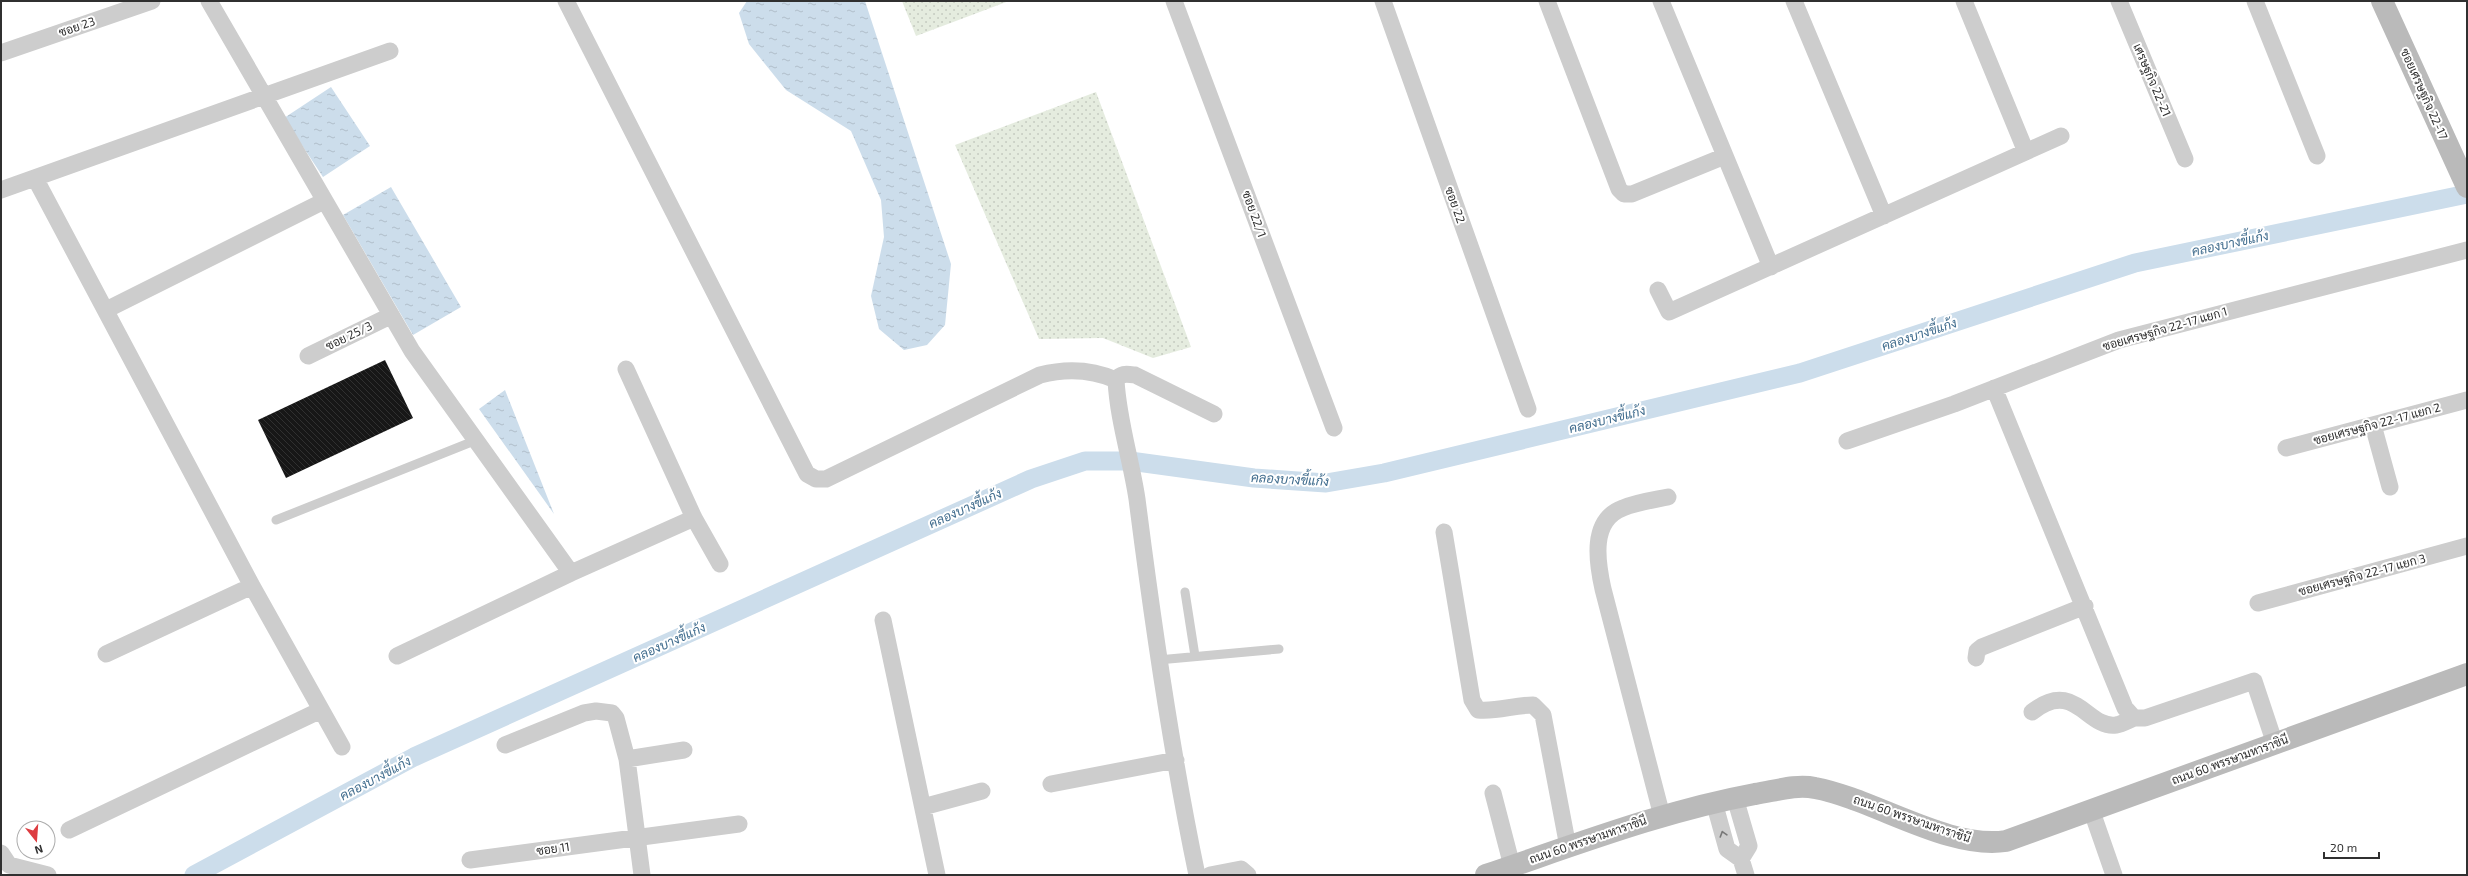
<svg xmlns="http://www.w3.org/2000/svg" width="2468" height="876" font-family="'Exo 2',Sarabun,sans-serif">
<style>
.grass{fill:url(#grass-dots)}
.water{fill:url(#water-ripples)}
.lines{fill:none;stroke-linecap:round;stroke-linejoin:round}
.canal{stroke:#ccddeb;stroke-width:19}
.building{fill:url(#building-back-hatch)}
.lane{stroke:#cdcdcd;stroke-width:9}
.street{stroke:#cdcdcd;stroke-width:17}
.secondary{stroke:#bababa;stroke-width:22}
.oneway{stroke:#777}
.labels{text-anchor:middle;stroke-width:4;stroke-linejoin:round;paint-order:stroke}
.street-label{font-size:12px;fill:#303030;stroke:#fff}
.water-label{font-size:13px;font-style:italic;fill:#416d8e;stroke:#fff}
</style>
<defs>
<pattern id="grass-dots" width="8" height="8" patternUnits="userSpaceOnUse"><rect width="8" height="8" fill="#e5ecdf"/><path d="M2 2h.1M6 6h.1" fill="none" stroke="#c5cbc0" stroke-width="1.8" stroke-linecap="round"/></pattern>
<pattern id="water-ripples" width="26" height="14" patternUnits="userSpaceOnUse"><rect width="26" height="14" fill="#ccddeb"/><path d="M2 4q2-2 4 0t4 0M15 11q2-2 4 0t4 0" fill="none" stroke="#b0beca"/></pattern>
<pattern id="building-back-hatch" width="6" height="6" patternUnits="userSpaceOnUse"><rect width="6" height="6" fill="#171717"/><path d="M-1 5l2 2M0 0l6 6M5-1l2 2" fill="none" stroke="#303030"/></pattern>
</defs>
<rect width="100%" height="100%" fill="#fff"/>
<!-- grass -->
<path class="grass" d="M902,1H1009L916,36Z
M1096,92L1191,347L1153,358L1103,338L1039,339L955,145Z"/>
<!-- water -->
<path class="water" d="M747,1H865L951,264L945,325L927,345L904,350L879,329L871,296L884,237L881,200L851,131L786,90L749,44L739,13Z
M331,87L370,146L323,177L284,118Z
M391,187L461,307L413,335L343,215Z
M505,390L554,514L479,409Z"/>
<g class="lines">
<!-- canal -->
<path class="canal" d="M194,875L414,757L1031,479L1085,461H1130L1254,478L1326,483L1384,473L1800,373L2135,263L2467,194"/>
</g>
<!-- building -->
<path class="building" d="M385,360L413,418L286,478L258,420Z"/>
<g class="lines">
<!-- lane -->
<path class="lane" d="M276,520L474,441
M1185,592L1195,656
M1158,660L1279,649"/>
<!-- street -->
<path class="street" d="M209,1L412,351L571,573
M566,1L807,474L816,479H826L1040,375C1067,368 1091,369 1116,380
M1174,1L1334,428
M1383,1L1528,409
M1547,1L1619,189L1624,194H1632L1725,156
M1661,1L1771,267
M1794,1L1884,216
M1964,1L2026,152
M2119,1L2185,159
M2255,1L2317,156
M1,53L152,1
M35,178L252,586L342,747
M1,190L390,51
M1658,290L1669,312L2061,136
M106,310L324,201
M308,356L390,316
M626,369L694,518L720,564
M1994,388L2125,708L2134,718H2145L2254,681L2275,744
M2373,425L2390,487
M1847,441L1954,404L2119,340L2467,250
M2286,448L2467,400
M1444,532L1472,700L1478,710C1497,712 1514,705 1533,705L1543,715L1568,847
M2258,603L2467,546
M883,620L937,875
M106,654L252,586
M397,656L571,573L694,518
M1976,658L1977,651L1982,647L2085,606
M2032,712C2075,678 2087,729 2116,725C2122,724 2129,720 2134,718
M505,745L584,713L596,711L612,713L616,718L627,759L642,875
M627,759L684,750
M1051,784L1176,760
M1493,793L1512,866
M1735,798L1749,846L1741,859
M1714,802L1727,849L1741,859L1746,875
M923,807L982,791
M2091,809L2114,875
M1662,816L1603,589C1597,562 1590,520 1623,508C1637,502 1653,500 1668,497
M69,830L321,710
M1,853L9,865L48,875
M470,860L739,824
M1197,875C1171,751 1153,625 1137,499C1131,459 1118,420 1116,380C1121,373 1126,374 1135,375L1214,414
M1210,875L1241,869L1248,875"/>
<!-- secondary -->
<path class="secondary" d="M2382,1L2467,187
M1486,875C1575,845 1663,811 1755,794C1775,791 1796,784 1815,788C1874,799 1948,850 2006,841L2467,674"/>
</g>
<!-- one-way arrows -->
<defs><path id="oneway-chevron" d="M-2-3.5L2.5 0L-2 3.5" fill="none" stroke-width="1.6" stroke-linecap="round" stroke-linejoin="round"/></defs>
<use class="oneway" href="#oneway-chevron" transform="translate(1723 834) rotate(-107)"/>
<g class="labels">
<!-- street labels -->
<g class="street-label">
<text transform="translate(77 27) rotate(-19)" y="4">ซอย 23</text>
<text transform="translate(2152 80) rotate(67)" y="4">เศรษฐกิจ 22-21</text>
<text transform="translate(2424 94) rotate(66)" y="4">ซอยเศรษฐกิจ 22-17</text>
<text transform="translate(1455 205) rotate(70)" y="4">ซอย 22</text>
<text transform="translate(1254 214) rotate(70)" y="4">ซอย 22/1</text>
<text transform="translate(2165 329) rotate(-16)" y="4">ซอยเศรษฐกิจ 22-17 แยก 1</text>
<text transform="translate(349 336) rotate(-26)" y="4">ซอย 25/3</text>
<text transform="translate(2377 424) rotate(-15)" y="4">ซอยเศรษฐกิจ 22-17 แยก 2</text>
<text transform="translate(2362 575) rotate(-15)" y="4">ซอยเศรษฐกิจ 22-17 แยก 3</text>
<text transform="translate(2230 760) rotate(-20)" y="4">ถนน 60 พรรษามหาราชินี</text>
<text transform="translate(1912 819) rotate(19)" y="4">ถนน 60 พรรษามหาราชินี</text>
<text transform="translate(1588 840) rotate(-19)" y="4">ถนน 60 พรรษามหาราชินี</text>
<text transform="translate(553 849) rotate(-8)" y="4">ซอย 11</text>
</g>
<!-- water labels -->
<g class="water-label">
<text transform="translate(2230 243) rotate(-12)" y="5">คลองบางขี้แก้ง</text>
<text transform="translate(1919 334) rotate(-18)" y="5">คลองบางขี้แก้ง</text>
<text transform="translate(1607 419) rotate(-14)" y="5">คลองบางขี้แก้ง</text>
<text transform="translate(1290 479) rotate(3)" y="5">คลองบางขี้แก้ง</text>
<text transform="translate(965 508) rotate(-24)" y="5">คลองบางขี้แก้ง</text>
<text transform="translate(669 642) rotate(-24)" y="5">คลองบางขี้แก้ง</text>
<text transform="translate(375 778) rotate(-28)" y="5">คลองบางขี้แก้ง</text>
</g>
</g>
<!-- border -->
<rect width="2468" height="876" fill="none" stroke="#303030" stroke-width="4"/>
<!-- north arrow -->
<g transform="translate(36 840) rotate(163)"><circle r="19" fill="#ffffff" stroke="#acacac"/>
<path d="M0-3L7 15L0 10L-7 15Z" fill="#dd3c40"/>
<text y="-6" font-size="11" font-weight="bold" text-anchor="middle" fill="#303030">N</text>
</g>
<!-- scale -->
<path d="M2324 852v6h55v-6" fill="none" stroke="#303030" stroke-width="2"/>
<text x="2330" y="852" font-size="12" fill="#303030" stroke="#ffffff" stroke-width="3" paint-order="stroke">20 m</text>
</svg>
